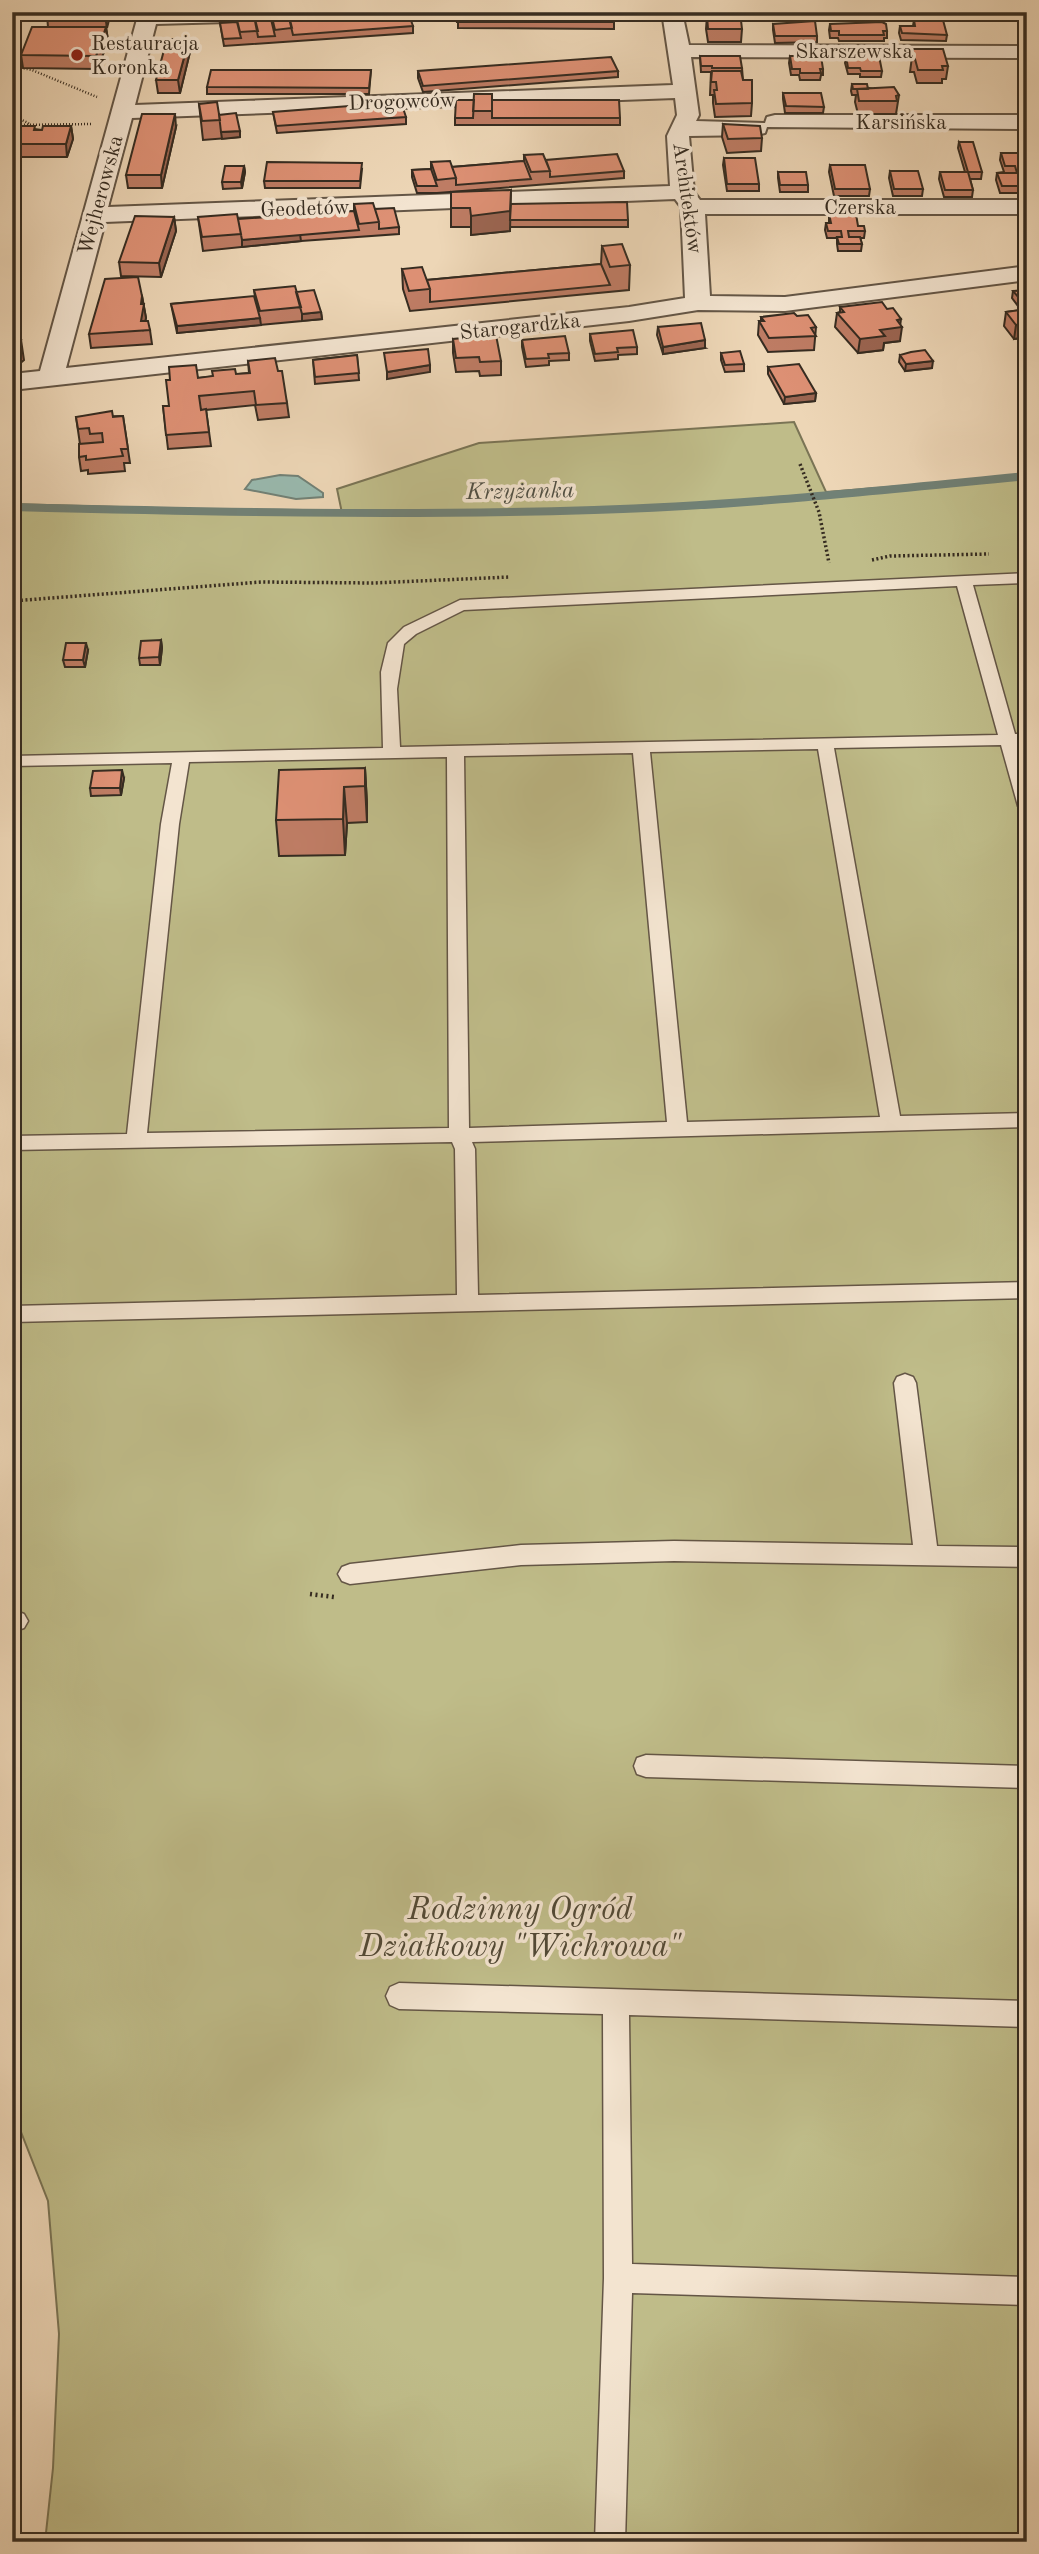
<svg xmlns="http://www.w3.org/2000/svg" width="1039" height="2554" font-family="'Old Standard TT',serif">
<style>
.green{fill:#bfbc89;stroke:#7a7455;stroke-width:2}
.water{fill:#99b9ae;stroke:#718176;stroke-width:2}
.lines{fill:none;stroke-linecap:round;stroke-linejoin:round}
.stream{stroke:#718176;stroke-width:8}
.service-casing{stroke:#645646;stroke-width:3}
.minor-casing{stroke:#645646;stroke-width:4}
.path-far2{stroke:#362c21;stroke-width:2.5;stroke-dasharray:1 2;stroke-linecap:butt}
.path-far1{stroke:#362c21;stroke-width:3.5;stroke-dasharray:2 2.5;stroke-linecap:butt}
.path{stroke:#362c21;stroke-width:4.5;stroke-dasharray:2 3.5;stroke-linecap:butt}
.service{fill:#f3e4d0;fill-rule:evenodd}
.minor{fill:#f3e4d0;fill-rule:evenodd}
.wall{fill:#be7c64;stroke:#362c21;stroke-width:2}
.shaded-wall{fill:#9b6551;stroke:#362c21;stroke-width:2}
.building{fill:#dd9074;stroke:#362c21;stroke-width:2}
.poi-dot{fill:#8f2418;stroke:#f3e4d0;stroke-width:2.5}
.labels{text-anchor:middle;stroke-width:7;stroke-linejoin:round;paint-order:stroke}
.far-poi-label{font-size:21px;fill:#362c21;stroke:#f3e4d0;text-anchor:start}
.far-street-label{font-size:21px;fill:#362c21;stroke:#f3e4d0}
.far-water-label{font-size:23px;font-style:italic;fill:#4f4f44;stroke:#f3e4d0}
.near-park-label{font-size:32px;font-style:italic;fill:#514936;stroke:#f3e4d0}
</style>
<rect width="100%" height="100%" fill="#edd6b6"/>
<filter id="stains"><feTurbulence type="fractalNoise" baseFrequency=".00286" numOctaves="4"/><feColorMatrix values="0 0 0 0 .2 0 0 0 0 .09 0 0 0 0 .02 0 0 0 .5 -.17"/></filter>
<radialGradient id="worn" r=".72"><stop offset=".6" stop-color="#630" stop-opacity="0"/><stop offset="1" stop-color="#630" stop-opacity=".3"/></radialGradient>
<!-- green -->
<path class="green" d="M794,422L826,492L1027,476V2542H45L53,2468L59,2334L48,2201L12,2109V504L342,513L337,489L479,443Z"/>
<!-- water -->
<path class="water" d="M280,475L298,476L323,493V497L296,499L245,489L252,480Z"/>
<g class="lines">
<!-- stream -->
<path class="stream" d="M12,507C206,512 400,516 594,510C739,506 883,490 1027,476"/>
<defs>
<path id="service" d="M1027,573V583L973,585L1015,734H1027V744H1018L1027,775V811L1018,806L1001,745L834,748L900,1116L1027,1113V1127L472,1142L475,1149L478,1295L1027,1282V1298L12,1322V1306L457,1295L455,1149L452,1142L12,1150V1136L127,1134L161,824L172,763L12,766V756L383,748L381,672L388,643L404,627L460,600ZM957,586L998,735L400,747L397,689L404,644L416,634L464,610ZM818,749L880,1117L687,1122L650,752ZM633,753L667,1122L469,1128L464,756ZM447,757L449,1128L147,1133L179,824L189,762Z
M905,1374L913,1377L916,1383L937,1546L1027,1547V1567L674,1561L521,1565L350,1584L342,1581L338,1574L342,1567L350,1564L521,1545L674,1541L913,1545L894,1383L897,1377Z
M16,1611L24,1614L28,1621L24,1628L12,1632V1612Z
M646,1755L1027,1766V1788L646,1777L637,1774L634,1766L637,1758Z
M399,1983L1027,2001V2027L629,2015L632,2264L1027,2277V2305L632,2293L625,2542H595L604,2278L603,2014L399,2009L390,2005L386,1996L390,1987Z"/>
<path id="minor" d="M139,12H378L368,18L156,24L135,105L673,85L662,12H682L689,45L1027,46V58L691,57L699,115L696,121L765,123L767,117L775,115H1027V129L767,127L765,133L757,135L689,136L694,192L700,200H1027V214H705L710,296L785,297L1027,266V280L785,311L698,310L629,321L12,390V374L40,371ZM675,98L677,115L667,136L670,186L108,207L132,118ZM675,199L681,207L685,298L629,307L66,368L105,222Z"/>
</defs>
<!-- service casing -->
<use href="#service" class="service-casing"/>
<!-- minor casing -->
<use href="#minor" class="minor-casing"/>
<!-- path-far2 -->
<path class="path-far2" d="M12,66L32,70L97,97
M12,115L30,124
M12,125L92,124"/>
<!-- path-far1 -->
<path class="path-far1" d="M800,464L819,512L829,563
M872,560L890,556L989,554
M12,601L261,582L373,583L510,577"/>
<!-- path -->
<path class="path" d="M310,1594L334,1597"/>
<!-- service -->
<use href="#service" class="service"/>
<!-- minor -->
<use href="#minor" class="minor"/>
</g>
<!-- wall -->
<path class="wall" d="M48,12H111L106,28L108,40L98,69L23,68L21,55L48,27L47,15Z
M458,12H614V29L458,28Z
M713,12L742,29L741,42H708L706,29L707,16H713Z
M908,12H934L933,13H908Z
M271,13L289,18L413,26V33L224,46L220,23L237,22L236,16L255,21L271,19Z
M914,20L947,35L946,41L901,40L899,33L900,26H913Z
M773,24L817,36V42L775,43L773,30Z
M830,24L887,31V38H884V41H839L838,38H830L829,30Z
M913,49L948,66L946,79H942V83H917L914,72H910Z
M190,52L180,93H158L156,80Z
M700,56L742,68L743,80L752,103L751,116L715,117L713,103V95H710L711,72H701Z
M790,56L823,69V75H821L820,80H800L799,75H791L789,63Z
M846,56L882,71L881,77H860V74H848L845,63Z
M371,70L369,94H207V87Z
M418,71H618V77L423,92L418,78Z
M852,84L899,95L896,114H858L855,102L856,95H852L851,91Z
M783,93L824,107L823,113H785L783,99Z
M474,100H492L620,118V125H455V118Z
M199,104L240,131V137L203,140Z
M273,112L406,117V124L277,133Z
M723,124L762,138L761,151L727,153L722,137Z
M12,126L42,130L71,126L73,139L67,157H12Z
M176,127L162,188H128L126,175Z
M959,142L982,172L981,179H970L973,190L972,197H944L939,179L940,172H965L958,148Z
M1001,153H1027V193H1000L996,180L997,173L1004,172L1000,160Z
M524,155L546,160L624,171V178L437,193H417L412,177V170L431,169V162L452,167L524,161Z
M724,158L759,184V191H727L723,165Z
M830,165L870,189L869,196H834L829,172Z
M244,166L245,172L242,188L223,189L222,182Z
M362,169L360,188H265L264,181Z
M890,171L923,189L922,196H893L889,178Z
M778,172L808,185V192H780L778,178Z
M451,192L511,204L628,220V227H510V222V231L471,235V227H451Z
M354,204L375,209L399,227V234L301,241L203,251L198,217L238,219L354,211Z
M829,214L858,226L865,231L864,238H860L862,244L861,251H838L837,244V238H827L825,230L826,223H829Z
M174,217L176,231L161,277L121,276L119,262Z
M602,246L630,265L629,290L410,311L403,289L402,269L427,280L601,264Z
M254,290L296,292L321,312L322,319L302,321V319V321L177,333L171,304L255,297Z
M1027,290V337L1014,339L1004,326L1006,312L1021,310L1012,298L1013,291Z
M142,296L146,318L145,321L150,330L152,344L91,348L89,334Z
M840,307L900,325V341L884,343L883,350L858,353L835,327L837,313L840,312Z
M797,316L816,327L814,350L768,352L758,335L759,321H761V317Z
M658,327L705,348L663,354L657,335Z
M590,334L637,347V354L618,355V359L595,361L590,341Z
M453,339L501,361V375L480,376L479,371L456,372L453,353Z
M522,340L569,353V360L549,361V365L526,367L522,347Z
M721,353L744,364V371L725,372L721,360Z
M357,355L359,380L315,384L313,360Z
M900,355L932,368L905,371L899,362Z
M248,361L278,371L287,403L289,417L258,420L255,405L206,410L211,446L168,449L163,406H169L198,378L249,373Z
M768,367L816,393L815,401L784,404L768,374Z
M123,416L130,463H124L125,471L88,474V470L81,471L79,457L80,444L76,417Z
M161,640L162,648L160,665H140L139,658Z
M88,650L85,667H65L63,660Z
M365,768L367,804V822L347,823L345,855L279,856L276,820Z
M124,778L121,795L91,796L90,788Z"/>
<!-- shaded-wall -->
<path class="shaded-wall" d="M106,12H111L107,28L105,15Z
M106,27L108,40L98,69L96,56Z
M189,39L190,52L180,93L178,80Z
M175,114L176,127L162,188L161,175Z
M71,126L73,139L67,157L66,144Z
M240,131V137L222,139L221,132Z
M244,166L245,172L242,188L241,182Z
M511,190L510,231L471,235V216Z
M174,217L176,231L161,277L159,263Z
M300,234L301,241L242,247V240Z
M19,294L20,301L17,309L19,307L20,314L12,328V319Z
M142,296L146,318L143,331L141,321V304Z
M321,312L322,319L302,321V314Z
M260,318L261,325L177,333V326Z
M901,319L900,327H902L900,341L884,343L883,350L858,353L860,339L897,320Z
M1027,323V337L1014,339L1016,325Z
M21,340L24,360L18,365L19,370L12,371V350L15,345Z
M705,340V348L663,354V347Z
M933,361L932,368L905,371L906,364Z
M430,365V372L387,379V372Z
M816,393L815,401L784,404L785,397Z
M161,640L162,648L160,665L159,657Z
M86,643L88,650L85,667L83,660Z
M365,768L367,804V822L365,786Z
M122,770L124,778L121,795L120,788Z
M344,787L347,823L345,855L343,819Z"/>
<!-- building -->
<path class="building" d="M48,12H106L105,15H47Z
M288,12L292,28L275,30L271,13Z
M380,12H408L413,26L293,35L289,18Z
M458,12H614V22H457Z
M714,12H740L742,29H708L707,16H714Z
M254,15L258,31L240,32L236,16Z
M271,19L275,36L258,37L255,21Z
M914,20H943L947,35L902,33L900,26H915Z
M815,21L817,36H775L773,24Z
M237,22L241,38L223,39L220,23Z
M882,22L886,24L887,31H883L884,35H839V31H831L830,24Z
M32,27H106L96,56L21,55Z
M167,39H189L178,80H156Z
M913,49H943L948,66H942L943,70H918L915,59H912Z
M700,56H740L742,68H712V66H701Z
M790,56H821L823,69H820L821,73H800V69H792Z
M846,56H879L882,71H861L860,68H848Z
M611,57L618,71L423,86L418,71Z
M211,70H371L369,88L207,87Z
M712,71H741L743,80H752V103L716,104L714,90H717L716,82H711Z
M852,84H867L868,89H853Z
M894,87L899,95L896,96L897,101H859L857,89Z
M783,93H821L824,107L786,106Z
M474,94H492V111H473Z
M456,100H474L473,118H455Z
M492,100H619L620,118H492Z
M217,102L220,120L202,121L199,104Z
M401,102L406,117L276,126L273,112Z
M236,113L240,131L221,132L219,115Z
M142,114H175L161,175H126Z
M723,124L760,126L762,138L728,139Z
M12,126H35L34,130H42L43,126H71L66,144H12Z
M959,142H973L982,172H968Z
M1001,153H1027V186H1002L997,173H1017L1015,166H1005Z
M543,154L550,171L531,172L524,155Z
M617,154L624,171L550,177V171L546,160Z
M724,158H755L759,184H727Z
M450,161L456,178L437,180L431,162Z
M524,161L531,179L456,185V178L452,167Z
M267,162L362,163L360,181H264Z
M830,165H865L870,189H835Z
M225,166H244L241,182H222Z
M431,169L437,186H417L412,170Z
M890,171H918L923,189H894Z
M778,172H806L808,185H780Z
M940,172H968L973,190H945Z
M511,190L510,211L471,216L470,208H451V192Z
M627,202L628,220H510L511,204Z
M373,203L379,222L359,224L354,204Z
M394,208L399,227L379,229V222L375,209Z
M354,211L359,230L242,240L238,219Z
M237,214L241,234L202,237L198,217Z
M829,214H856L858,226H864L865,231H848L849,237H860L862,244H839L837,237H842L841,231H828L826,223H831Z
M135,216L174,217L159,263L119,262Z
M622,244L630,265L610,267L602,246Z
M601,264L610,285L430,302V289L427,280Z
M422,267L430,289L409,291L402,269Z
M138,277L142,296L141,304H144L141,321H148L150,330L89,334L105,279Z
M295,286L301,307L260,311L254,290Z
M314,290L321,312L302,314L296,292Z
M1027,290V305H1025L1013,291Z
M12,291L19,294L15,307H19L12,319Z
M254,296L260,318L177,326L171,304Z
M882,302L887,309L893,308L901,319L897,320L902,327L880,330L885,336L860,339L837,313L844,312L840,307Z
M1027,309V323L1016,325L1006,312Z
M794,313L797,316L808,315L816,327L811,328L816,336L769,338L759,321H764L761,317Z
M701,323L705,340L663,347L658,327Z
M633,330L637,347L617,348L618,352L595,354L590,334Z
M12,335L21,340L15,345L16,350H12Z
M496,335L501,361L480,362L479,357L456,358L453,339Z
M565,336L569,353L548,354L549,358L526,359L522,340Z
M428,349L430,365L387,372L384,353Z
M925,350L933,361L906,364L900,355L911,352Z
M740,351L744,364L725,365L721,353Z
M357,355L359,373L315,377L313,360Z
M275,358L278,371H282L287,403L256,405L254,391L199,396L201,410L206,409L209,432L166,435L163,406H169L166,380H170L169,367L196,365L198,378L213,376L212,371L235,369L236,374L250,373L248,361Z
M799,364L816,393L785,397L768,367Z
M112,411L113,417L123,416L128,449H121L123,456L86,460V456L79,457V444L103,442L102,433L90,434L89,428L78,429L76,417Z
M161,640L159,657L139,658L141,641Z
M66,643H86L83,660H63Z
M365,768V786L344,787L343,819L276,820L279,770Z
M122,770L120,788H90L93,771Z"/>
<!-- markers -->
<circle class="poi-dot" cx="77" cy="55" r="7"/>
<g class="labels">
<!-- far-poi labels -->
<g class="far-poi-label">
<text x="91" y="50">Restauracja<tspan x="91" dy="24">Koronka</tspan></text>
</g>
<!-- far-street labels -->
<g class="far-street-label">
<text x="854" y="58">Skarszewska</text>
<text transform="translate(402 101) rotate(-2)" y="7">Drogowców</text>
<text x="901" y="129">Karsińska</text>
<text transform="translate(100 195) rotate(-75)" y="7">Wejherowska</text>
<text transform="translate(688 198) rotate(82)" y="7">Architektów</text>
<text x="860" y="214">Czerska</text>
<text transform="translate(305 208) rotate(-2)" y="7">Geodetów</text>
<text transform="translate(520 326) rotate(-6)" y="7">Starogardzka</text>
</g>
<!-- far-water labels -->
<g class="far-water-label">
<text transform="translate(520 490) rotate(-1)" y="8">Krzyżanka</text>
</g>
<!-- near-park labels -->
<g class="near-park-label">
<text x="520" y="1919">Rodzinny Ogród<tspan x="520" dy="37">Działkowy "Wichrowa"</tspan></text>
</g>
</g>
<!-- margin -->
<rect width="1039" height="2554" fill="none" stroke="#edd6b6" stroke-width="42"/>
<rect x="14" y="14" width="1011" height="2526" fill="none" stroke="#362c21" stroke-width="3.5"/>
<rect x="21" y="21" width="997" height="2512" fill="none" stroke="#362c21" stroke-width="2"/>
<rect width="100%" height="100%" filter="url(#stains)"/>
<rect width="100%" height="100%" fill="url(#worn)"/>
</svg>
